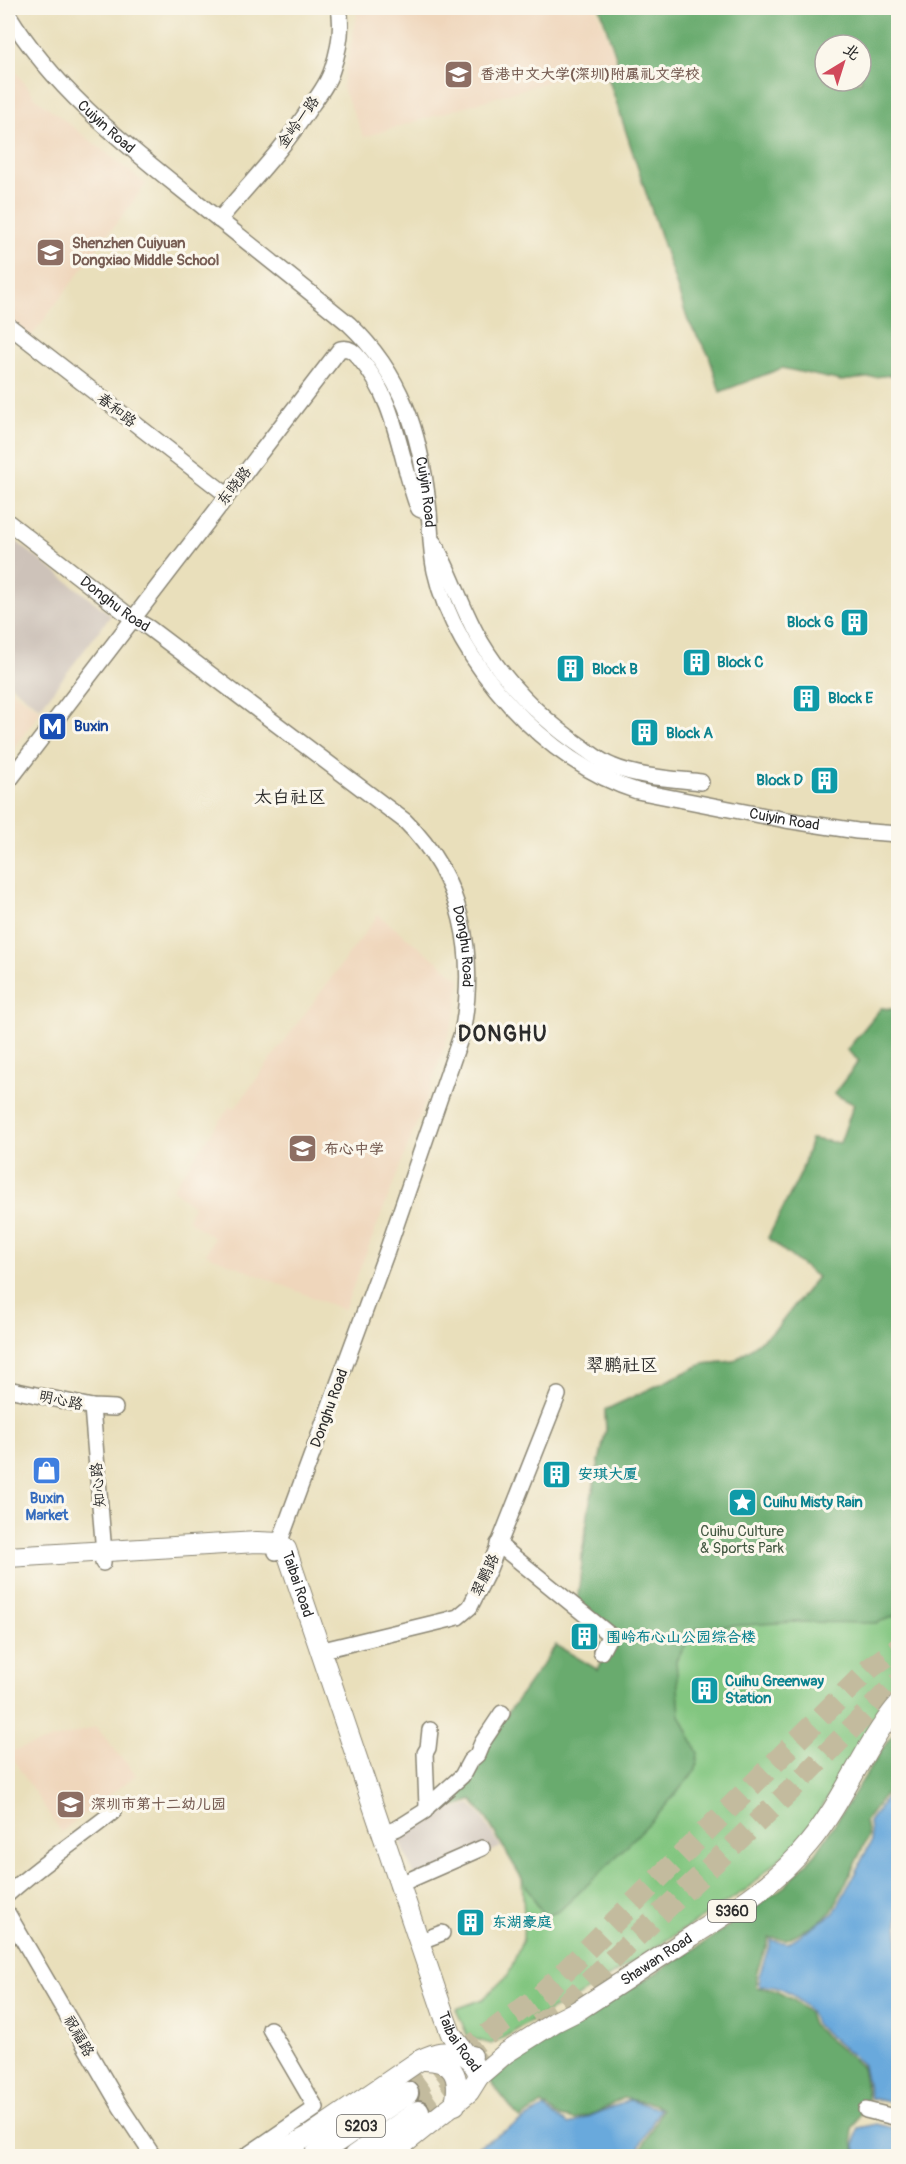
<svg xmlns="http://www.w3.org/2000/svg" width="906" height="2164" font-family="Pangolin,'LXGW WenKai TC',sans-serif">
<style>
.built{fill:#efd6bb}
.industrial{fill:#cdc2b9}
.green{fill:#82c680;stroke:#567856;stroke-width:1.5}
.forest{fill:#69ab6e;stroke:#4a6b4c;stroke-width:1.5;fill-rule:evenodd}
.water{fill:#69a9dc;stroke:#4a6a84;stroke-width:1.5}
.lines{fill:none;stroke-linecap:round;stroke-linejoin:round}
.highway-tunnel{stroke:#c3bb9e;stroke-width:22;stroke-dasharray:22 11;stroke-linecap:butt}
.minor-casing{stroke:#8a8573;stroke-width:18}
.major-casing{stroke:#8a8573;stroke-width:22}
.highway-casing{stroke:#8a8573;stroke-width:26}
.minor{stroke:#fff;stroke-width:15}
.major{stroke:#fff;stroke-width:20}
.highway{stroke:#fff;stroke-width:22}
.labels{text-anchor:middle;stroke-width:6;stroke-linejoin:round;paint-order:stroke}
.shield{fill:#fbf7ec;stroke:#696865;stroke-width:1.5}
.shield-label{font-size:14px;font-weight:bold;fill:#2b2b2b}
.education-label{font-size:15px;font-weight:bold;fill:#785e54;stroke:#fbf7ec;text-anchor:start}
.street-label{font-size:15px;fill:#2b2b2b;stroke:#fbf7ec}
.culture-label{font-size:15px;font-weight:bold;fill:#0d838f;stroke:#fbf7ec;text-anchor:start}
.transit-label{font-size:15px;font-weight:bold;fill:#164399;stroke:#fbf7ec;text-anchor:start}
.shop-label{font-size:15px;font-weight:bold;fill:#366cbe;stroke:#fbf7ec}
.park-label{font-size:15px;fill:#455a44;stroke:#fbf7ec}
.quarter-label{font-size:18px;fill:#2b2b2b;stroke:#fbf7ec}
.district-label{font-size:21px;font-weight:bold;letter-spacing:1.5px;fill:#2b2b2b;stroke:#fbf7ec}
</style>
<rect width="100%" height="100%" fill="#fbf7ec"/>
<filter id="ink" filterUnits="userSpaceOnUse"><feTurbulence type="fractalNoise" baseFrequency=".0167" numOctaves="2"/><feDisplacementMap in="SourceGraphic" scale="12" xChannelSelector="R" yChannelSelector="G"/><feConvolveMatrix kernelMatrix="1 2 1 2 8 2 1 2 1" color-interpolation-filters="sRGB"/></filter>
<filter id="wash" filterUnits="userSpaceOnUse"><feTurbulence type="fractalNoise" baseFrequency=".008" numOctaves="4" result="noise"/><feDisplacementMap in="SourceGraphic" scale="24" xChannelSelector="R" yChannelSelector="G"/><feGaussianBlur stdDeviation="1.35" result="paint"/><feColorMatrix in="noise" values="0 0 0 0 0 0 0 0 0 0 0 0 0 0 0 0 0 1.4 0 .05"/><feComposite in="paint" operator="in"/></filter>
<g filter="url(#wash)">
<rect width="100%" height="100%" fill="#e9dfbb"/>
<!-- built -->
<path class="built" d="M356,8H596L616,61L364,137L342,86L357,16Z
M8,62L36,98L146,184L31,337L8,319Z
M8,687L41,711L8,756Z
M378,915L460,979L456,1012L429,1092L344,1310L206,1254L214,1238L188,1220L193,1206L172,1189L230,1106L235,1108Z
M96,1727L136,1775L61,1832L8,1752Z"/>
<!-- industrial -->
<path class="industrial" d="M8,535L111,615L40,708L8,683Z
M471,1804L482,1817L501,1847L417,1884L398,1834L451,1805L455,1809Z"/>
<!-- green -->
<path class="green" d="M881,1008L898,1010V1694L878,1716L819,1812L798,1841L774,1864L747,1889L571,2001C541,2012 519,2031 491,2044L468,2037L456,2009L483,1999L508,1975L523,1939L524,1915L522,1878L485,1816L472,1800L455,1807L460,1785L479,1762L556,1645L598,1670L615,1631L581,1561L589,1508L606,1430L605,1410L703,1364L734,1361L777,1328L817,1277L768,1238L801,1173L811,1139L840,1143L854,1104L834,1094L859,1061L847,1050Z"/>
<!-- forest -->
<path class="forest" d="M600,8H898V381L891,375L841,381L782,368L720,392L709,355L688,321L608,77L620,69ZM825,45H861V81H825Z
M881,1008L898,1010V1615L876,1623L793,1622L697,1628L676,1660L680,1715L698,1753L696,1770L660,1812L601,1872L558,1912L544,1916L485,1816L472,1800L455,1807L444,1799L460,1785L479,1762L488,1741L556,1645L598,1670L615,1631L577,1602L589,1508L606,1430L605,1410L703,1364L734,1361L777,1328L817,1277L768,1238L801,1173L811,1139L840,1143L854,1104L834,1094L859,1061L847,1050Z
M898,1728V1777L865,1821L868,1837L832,1911L816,1924L787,1939L769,1938L756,1974V1987L774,1990L794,2000L808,2013L812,2025L862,2067L868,2100L852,2129L855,2156H649L642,2148L662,2109L654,2104L623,2098L598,2112L575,2120L561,2117L542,2104L520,2119L490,2081L524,2055L701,1945L785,1886L816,1853L889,1739Z"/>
<!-- water -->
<path class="water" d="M898,1781V2104L870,2098L863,2065L815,2024C811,2008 794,1994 778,1988C773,1986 765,1986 759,1986V1976L771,1940L788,1943L834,1913L871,1842L869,1822Z
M629,2100L660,2109L639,2147L646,2156H465L468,2152L544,2108L569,2125Z
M877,2124L898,2129V2156H857L855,2146L858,2128Z"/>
</g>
<g filter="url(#ink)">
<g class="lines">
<!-- highway-tunnel -->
<path class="highway-tunnel" d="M538,2025L558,2011L790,1791L889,1690L898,1683
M407,2093L541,1995L869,1669L898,1648
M418,2112L492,2059"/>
<defs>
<g id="minor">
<path id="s1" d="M8,14C52,86 117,138 182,190C238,235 294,279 349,324C402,374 420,433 428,503C431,526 430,549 435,571C455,663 548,764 637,791L786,820L857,831L898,834"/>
<path d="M219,220C250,183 285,147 311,106C319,95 328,83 332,70C339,50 343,29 339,8"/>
<path d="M8,325L227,495"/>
<path id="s2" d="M8,522L132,618L149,628L405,821C463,878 477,955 462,1033L387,1251L276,1552"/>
<path d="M434,543C452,574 462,610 481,642C506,684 544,721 585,749C593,755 602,762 612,766C637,777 674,779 701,782"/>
<path d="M8,782L340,349C350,347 354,352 360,359C395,399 399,453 416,502L419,509L429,513"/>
<path d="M8,1389L92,1407L115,1408"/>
<path d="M92,1407L103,1541V1563"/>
<path d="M498,1544L610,1635L601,1652"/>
<path d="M319,1651L447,1620L458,1617L470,1607L489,1569L558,1395"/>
<path d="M427,1807L462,1776L470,1761L477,1755L482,1743L502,1713"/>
<path d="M381,1835L398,1828L425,1811L427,1807L425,1753L428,1748L430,1730"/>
<path d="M398,1885L482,1848"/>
<path d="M8,1894C41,1864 78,1840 113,1812"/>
<path d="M8,1914L120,2106L153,2156"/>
<path d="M418,1942L442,1933"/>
<path d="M866,2110L898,2118"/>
<path d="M246,2156L316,2108L270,2029"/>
</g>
<g id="major">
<path id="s3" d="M8,1557L257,1542L280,1543L286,1549L445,2018L451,2034L476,2068L479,2076"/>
<path d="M422,2060C454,2059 461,2076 455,2105"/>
<path d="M271,2156L309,2136L420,2060C447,2047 446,2054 472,2056"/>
<path id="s4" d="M389,2156L469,2092L479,2076L506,2053L555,2022L577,2011C616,1986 654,1961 692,1936C735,1909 777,1883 809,1843C844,1801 863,1747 898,1705"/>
</g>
<path id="highway" d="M315,2156L407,2093
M355,2156L418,2112"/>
</defs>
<!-- minor casing -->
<use href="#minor" class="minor-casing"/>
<!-- major casing -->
<use href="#major" class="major-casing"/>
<!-- highway casing -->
<use href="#highway" class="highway-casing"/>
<!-- minor -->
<use href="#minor" class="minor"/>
<!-- major -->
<use href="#major" class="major"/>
<!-- highway -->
<use href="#highway" class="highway"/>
</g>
</g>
<!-- icons -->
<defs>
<symbol id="school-square" viewBox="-11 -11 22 22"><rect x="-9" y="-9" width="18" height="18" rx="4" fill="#8d6e63" stroke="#fbf7ec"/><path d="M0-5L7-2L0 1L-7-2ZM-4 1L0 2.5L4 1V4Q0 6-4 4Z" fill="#fff"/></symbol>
<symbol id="building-square" viewBox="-11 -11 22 22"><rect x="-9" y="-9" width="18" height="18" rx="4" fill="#0f9aa8" stroke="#fbf7ec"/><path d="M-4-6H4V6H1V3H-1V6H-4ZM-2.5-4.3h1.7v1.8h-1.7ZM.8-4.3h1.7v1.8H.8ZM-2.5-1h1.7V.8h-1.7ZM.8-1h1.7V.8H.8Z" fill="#fff"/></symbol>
<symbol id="metro-square" viewBox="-11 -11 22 22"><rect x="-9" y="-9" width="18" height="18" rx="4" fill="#1a4fb4" stroke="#fbf7ec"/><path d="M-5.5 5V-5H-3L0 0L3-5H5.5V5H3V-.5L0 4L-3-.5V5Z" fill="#fff"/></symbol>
<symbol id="shop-square" viewBox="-11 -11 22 22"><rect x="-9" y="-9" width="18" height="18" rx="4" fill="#3f7fe0" stroke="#fbf7ec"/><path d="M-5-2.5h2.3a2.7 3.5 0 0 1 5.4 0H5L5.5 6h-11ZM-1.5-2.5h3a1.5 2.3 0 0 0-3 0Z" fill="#fff"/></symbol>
<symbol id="sight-square" viewBox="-11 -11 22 22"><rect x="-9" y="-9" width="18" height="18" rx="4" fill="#0f9aa8" stroke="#fbf7ec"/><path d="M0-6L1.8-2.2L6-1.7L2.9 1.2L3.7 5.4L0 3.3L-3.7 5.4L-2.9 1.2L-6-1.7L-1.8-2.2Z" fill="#fff"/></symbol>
</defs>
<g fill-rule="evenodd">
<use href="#school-square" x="442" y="58" width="33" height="33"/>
<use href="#school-square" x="34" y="236" width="33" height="33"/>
<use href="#building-square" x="838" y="606" width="33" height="33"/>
<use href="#building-square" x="680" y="646" width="33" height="33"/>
<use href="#building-square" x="554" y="652" width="33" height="33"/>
<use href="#building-square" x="790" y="682" width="33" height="33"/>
<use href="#metro-square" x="36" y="710" width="33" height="33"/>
<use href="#building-square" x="628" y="716" width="33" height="33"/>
<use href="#building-square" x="808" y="764" width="33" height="33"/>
<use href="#school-square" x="286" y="1132" width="33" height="33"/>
<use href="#shop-square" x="30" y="1454" width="33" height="33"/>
<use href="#building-square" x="540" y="1458" width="33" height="33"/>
<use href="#sight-square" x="726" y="1486" width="33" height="33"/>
<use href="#building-square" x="568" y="1620" width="33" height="33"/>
<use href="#building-square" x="688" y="1674" width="33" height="33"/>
<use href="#school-square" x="54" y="1788" width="33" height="33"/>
<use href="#building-square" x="454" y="1906" width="33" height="33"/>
</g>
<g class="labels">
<!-- shield labels -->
<g class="shield">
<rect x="708" y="1900" width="48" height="22" rx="4.5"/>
<rect x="337" y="2115" width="48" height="22" rx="4.5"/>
</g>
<g class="shield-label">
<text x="732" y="1916">S360</text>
<text x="361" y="2131">S203</text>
</g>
<!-- education labels -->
<g class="education-label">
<text x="480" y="79">香港中文大学(深圳)附属礼文学校</text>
<text x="72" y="248">Shenzhen Cuiyuan<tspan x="72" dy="17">Dongxiao Middle School</tspan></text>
<text x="324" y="1154">布心中学</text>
<text x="91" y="1809">深圳市第十二幼儿园</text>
</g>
<!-- street labels -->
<g class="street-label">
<text transform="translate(298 122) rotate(-54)" y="5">金岭一路</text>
<text dy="5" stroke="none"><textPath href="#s1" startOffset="150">Cuiyin Road</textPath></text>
<text transform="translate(117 410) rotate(38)" y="5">春和路</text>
<text transform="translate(234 486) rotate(-52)" y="5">东晓路</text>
<text dy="5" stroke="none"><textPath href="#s1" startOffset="652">Cuiyin Road</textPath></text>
<text dy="5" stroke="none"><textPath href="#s2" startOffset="135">Donghu Road</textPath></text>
<text dy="5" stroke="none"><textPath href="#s1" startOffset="1192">Cuiyin Road</textPath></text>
<text dy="5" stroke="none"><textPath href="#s2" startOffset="639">Donghu Road</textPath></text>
<text transform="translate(61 1400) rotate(12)" y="5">明心路</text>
<text transform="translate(329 1408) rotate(-70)" y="5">Donghu Road</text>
<text transform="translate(98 1485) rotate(-95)" y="5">知心路</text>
<text transform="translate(485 1575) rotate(-65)" y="5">翠鹏路</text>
<text dy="5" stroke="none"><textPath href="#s3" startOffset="318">Taibai Road</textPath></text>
<text dy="5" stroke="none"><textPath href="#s4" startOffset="334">Shawan Road</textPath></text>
<text transform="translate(79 2036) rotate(60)" y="5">祝福路</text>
<text dy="5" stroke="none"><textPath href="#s3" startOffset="804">Taibai Road</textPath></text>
</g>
<!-- culture labels -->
<g class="culture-label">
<text x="834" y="627" text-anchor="end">Block G</text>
<text x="717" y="667">Block C</text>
<text x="592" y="674">Block B</text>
<text x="828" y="703">Block E</text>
<text x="666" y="738">Block A</text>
<text x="803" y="785" text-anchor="end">Block D</text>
<text x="578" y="1479">安琪大厦</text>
<text x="763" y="1507">Cuihu Misty Rain</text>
<text x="606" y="1642">围岭布心山公园综合楼</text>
<text x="725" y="1686">Cuihu Greenway<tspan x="725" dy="17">Station</tspan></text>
<text x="492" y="1927">东湖豪庭</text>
</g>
<!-- transit labels -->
<g class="transit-label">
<text x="74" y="731">Buxin</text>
</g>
<!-- shop labels -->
<g class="shop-label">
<text x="47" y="1503">Buxin<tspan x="47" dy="17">Market</tspan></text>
</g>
<!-- park labels -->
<g class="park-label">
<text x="742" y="1536">Cuihu Culture<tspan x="742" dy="17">&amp; Sports Park</tspan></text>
</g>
<!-- quarter labels -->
<g class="quarter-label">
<text x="290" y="803">太白社区</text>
<text x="622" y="1371">翠鹏社区</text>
</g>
<!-- district labels -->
<g class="district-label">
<text x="503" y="1041">DONGHU</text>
</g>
</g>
<!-- margin -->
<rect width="906" height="2164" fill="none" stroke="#fbf7ec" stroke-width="30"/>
<!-- north arrow -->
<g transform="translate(843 63) rotate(38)"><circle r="28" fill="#fbf7ec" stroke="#a8a59f" stroke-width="1.5"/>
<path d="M0-4.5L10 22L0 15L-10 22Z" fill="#d1495b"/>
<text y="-9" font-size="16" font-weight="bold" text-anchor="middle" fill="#2b2b2b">北</text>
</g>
</svg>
